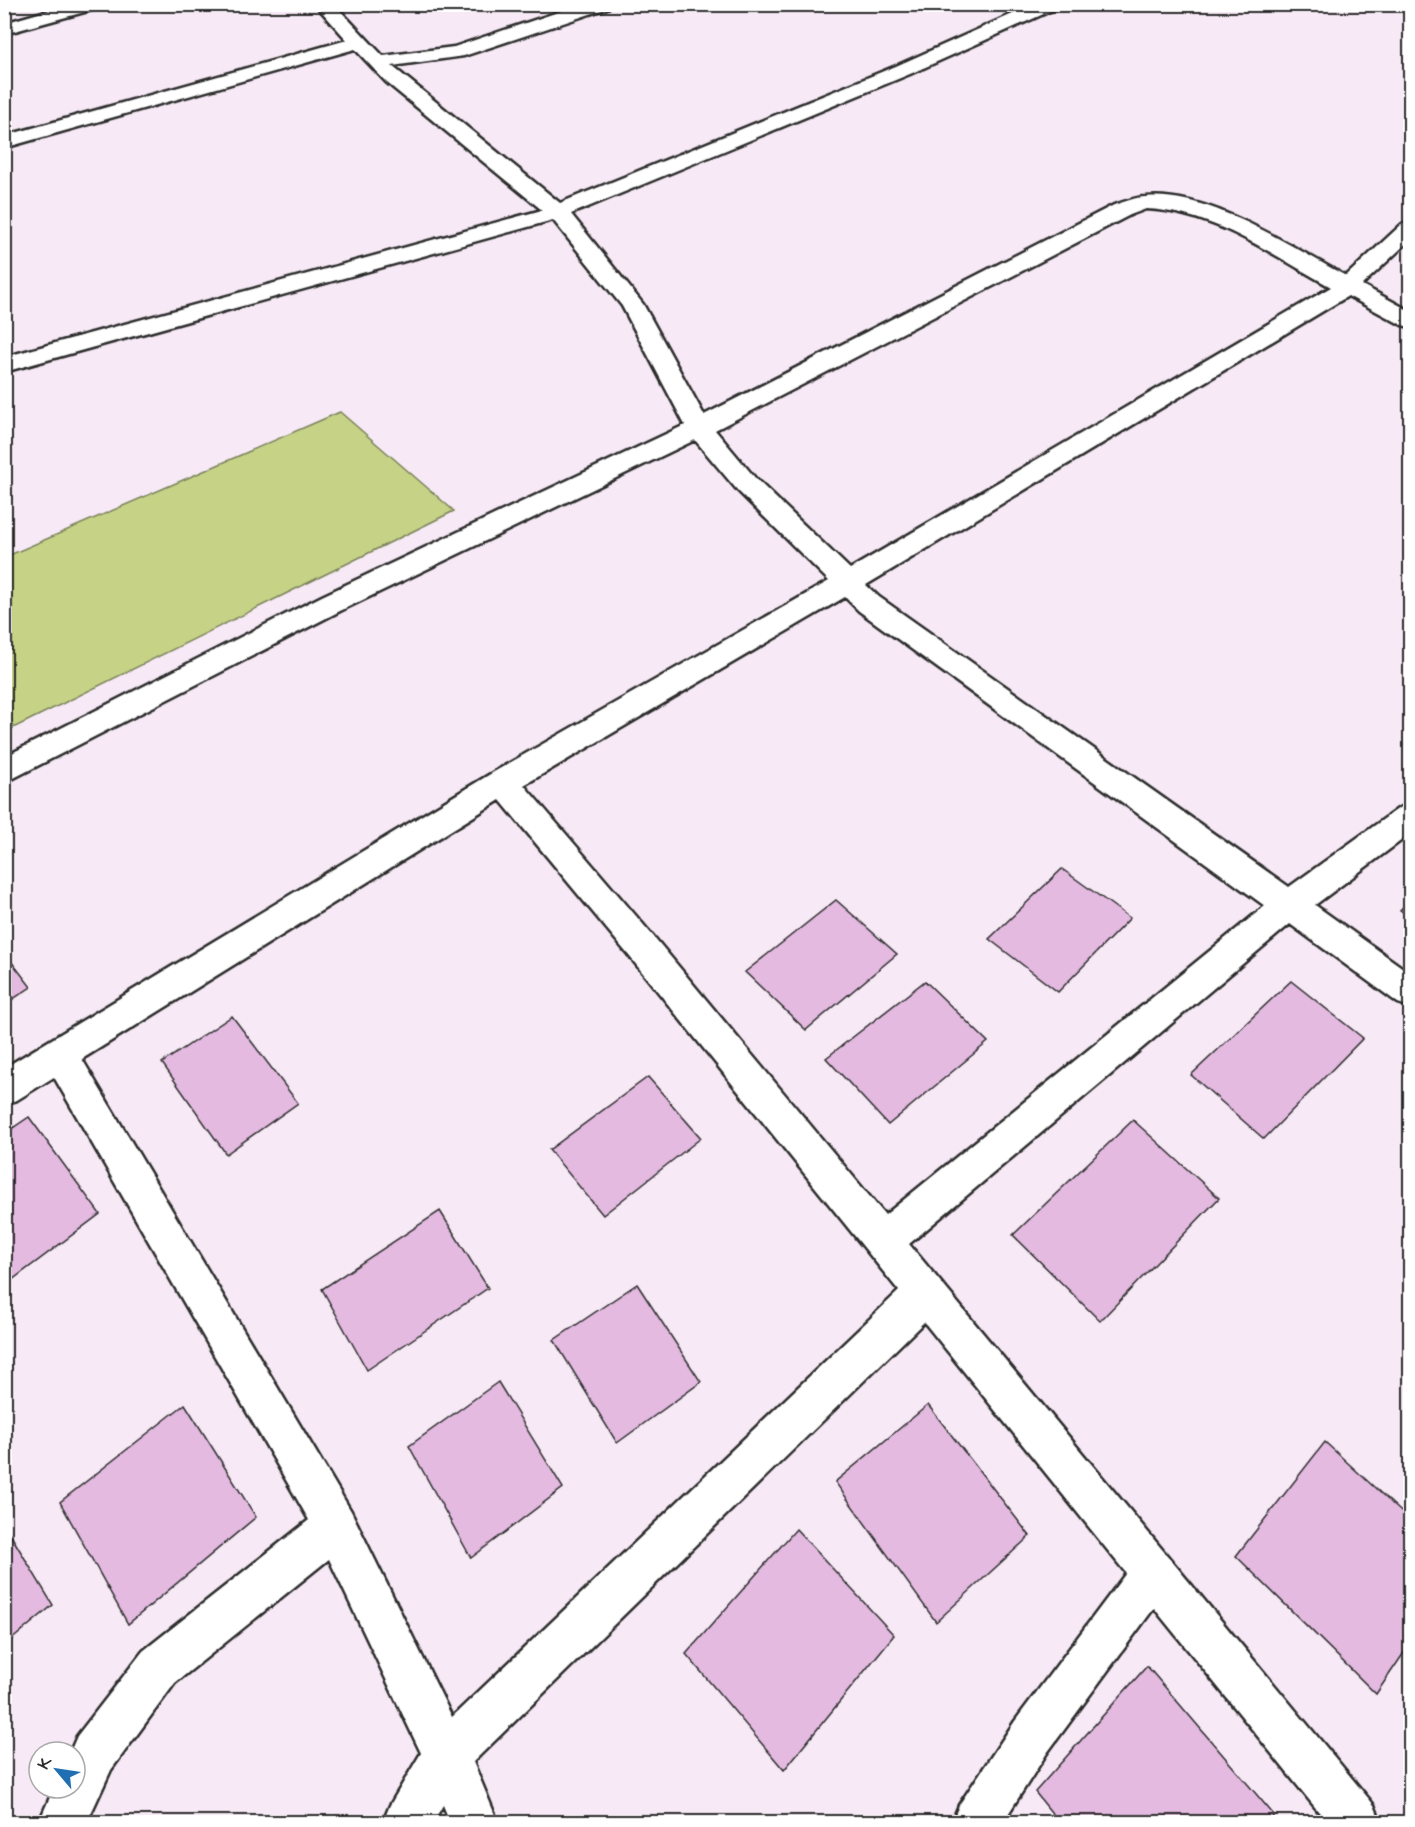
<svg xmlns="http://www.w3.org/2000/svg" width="1415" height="1827" font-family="Mynerve,sans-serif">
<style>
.green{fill:#c6d387;stroke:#787f59;stroke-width:1.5}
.building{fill:#e4bae1;stroke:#2b2b2b;stroke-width:1.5}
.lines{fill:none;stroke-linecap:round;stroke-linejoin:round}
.minor-casing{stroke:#2b2b2b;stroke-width:5}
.minor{fill:#fff;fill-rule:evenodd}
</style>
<rect width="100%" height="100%" fill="#f7eaf6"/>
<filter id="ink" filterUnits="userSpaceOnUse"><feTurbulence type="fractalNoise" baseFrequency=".0167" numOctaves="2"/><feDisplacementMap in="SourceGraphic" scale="12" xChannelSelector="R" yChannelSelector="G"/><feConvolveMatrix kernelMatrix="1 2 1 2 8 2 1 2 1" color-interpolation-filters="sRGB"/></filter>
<g filter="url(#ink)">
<!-- green -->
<path class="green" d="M340,412L454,511L5,732V557Z"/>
<!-- building -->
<path class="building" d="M1062,869L1130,918L1058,992L989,939Z
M836,900L897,954L806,1030L745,972Z
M1410,900V917L1400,910Z
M4,952L31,987L4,1005Z
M925,981L988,1042L888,1125L826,1058Z
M1291,981L1363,1038L1264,1139L1191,1075Z
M232,1016L298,1103L226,1154L162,1063Z
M648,1077L701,1138L603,1215L549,1150Z
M29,1117L100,1214L4,1286V1134Z
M1133,1120L1219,1198L1100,1321L1013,1235Z
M440,1211L488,1288L367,1370L322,1289Z
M637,1284L701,1382L617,1443L554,1340Z
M498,1382L563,1488L471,1558L409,1446Z
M185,1404L256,1517L128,1624L60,1502Z
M928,1405L1030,1536L936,1622L835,1482Z
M1325,1442L1410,1520V1644L1376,1694L1236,1556Z
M4,1524L53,1605L4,1646Z
M796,1529L894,1635L784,1770L686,1654Z
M1147,1666L1274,1815L1268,1822H1059L1035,1792Z"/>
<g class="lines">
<defs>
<path id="minor" d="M71,4H102L99,8L4,34V23Z
M315,4H334L383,56L454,47L582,4H611L608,8L464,56L392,66L560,203L896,66L1035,4H1060L1057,8L910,74L571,214L643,304L704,415L1114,205C1124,202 1135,197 1146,197C1209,191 1291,247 1346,276L1402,224L1410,223V240L1362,285L1410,311V327L1402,325L1348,296L866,585L879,597L1289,887L1399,808L1410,804V834L1315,905L1410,973V1007L1398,1003L1290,924L909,1244L1374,1805L1381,1822H1327L1154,1608L1047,1753L1003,1822H952L959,1805L1015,1721L1126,1573L924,1322L473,1762L498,1822H450L443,1805L433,1822H383L390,1805L421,1753L329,1559L175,1683L111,1770L87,1822H39L54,1788H75V1752H70L77,1736L143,1651L309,1520L54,1077L17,1100L4,1104V1068L492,773L829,581L738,491L695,440L342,610L4,783V757L322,596L685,425L622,306L553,220L4,372V357L542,210L386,82L355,49L4,148V136L347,40ZM1146,209C1214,212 1273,255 1331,287L850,569L756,479L715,430L1130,215ZM845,597L859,611L1265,906L885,1215L654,937L524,785ZM500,800L630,957L899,1291L452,1717L351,1511L82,1059Z"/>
</defs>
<!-- minor casing -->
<use href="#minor" class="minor-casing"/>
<!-- minor -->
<use href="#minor" class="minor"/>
</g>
</g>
<!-- margin -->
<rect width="1415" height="1827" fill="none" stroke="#fff" stroke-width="24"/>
<rect x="12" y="12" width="1391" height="1803" fill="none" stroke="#2b2b2b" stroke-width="2" filter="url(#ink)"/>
<!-- north arrow -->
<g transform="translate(57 1770) rotate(299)"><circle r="28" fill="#ffffff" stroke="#aaaaaa" stroke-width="1.5"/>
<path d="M0-4.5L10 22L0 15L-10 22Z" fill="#1f6fb2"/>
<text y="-9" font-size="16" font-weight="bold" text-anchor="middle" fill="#2b2b2b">K</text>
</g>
</svg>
